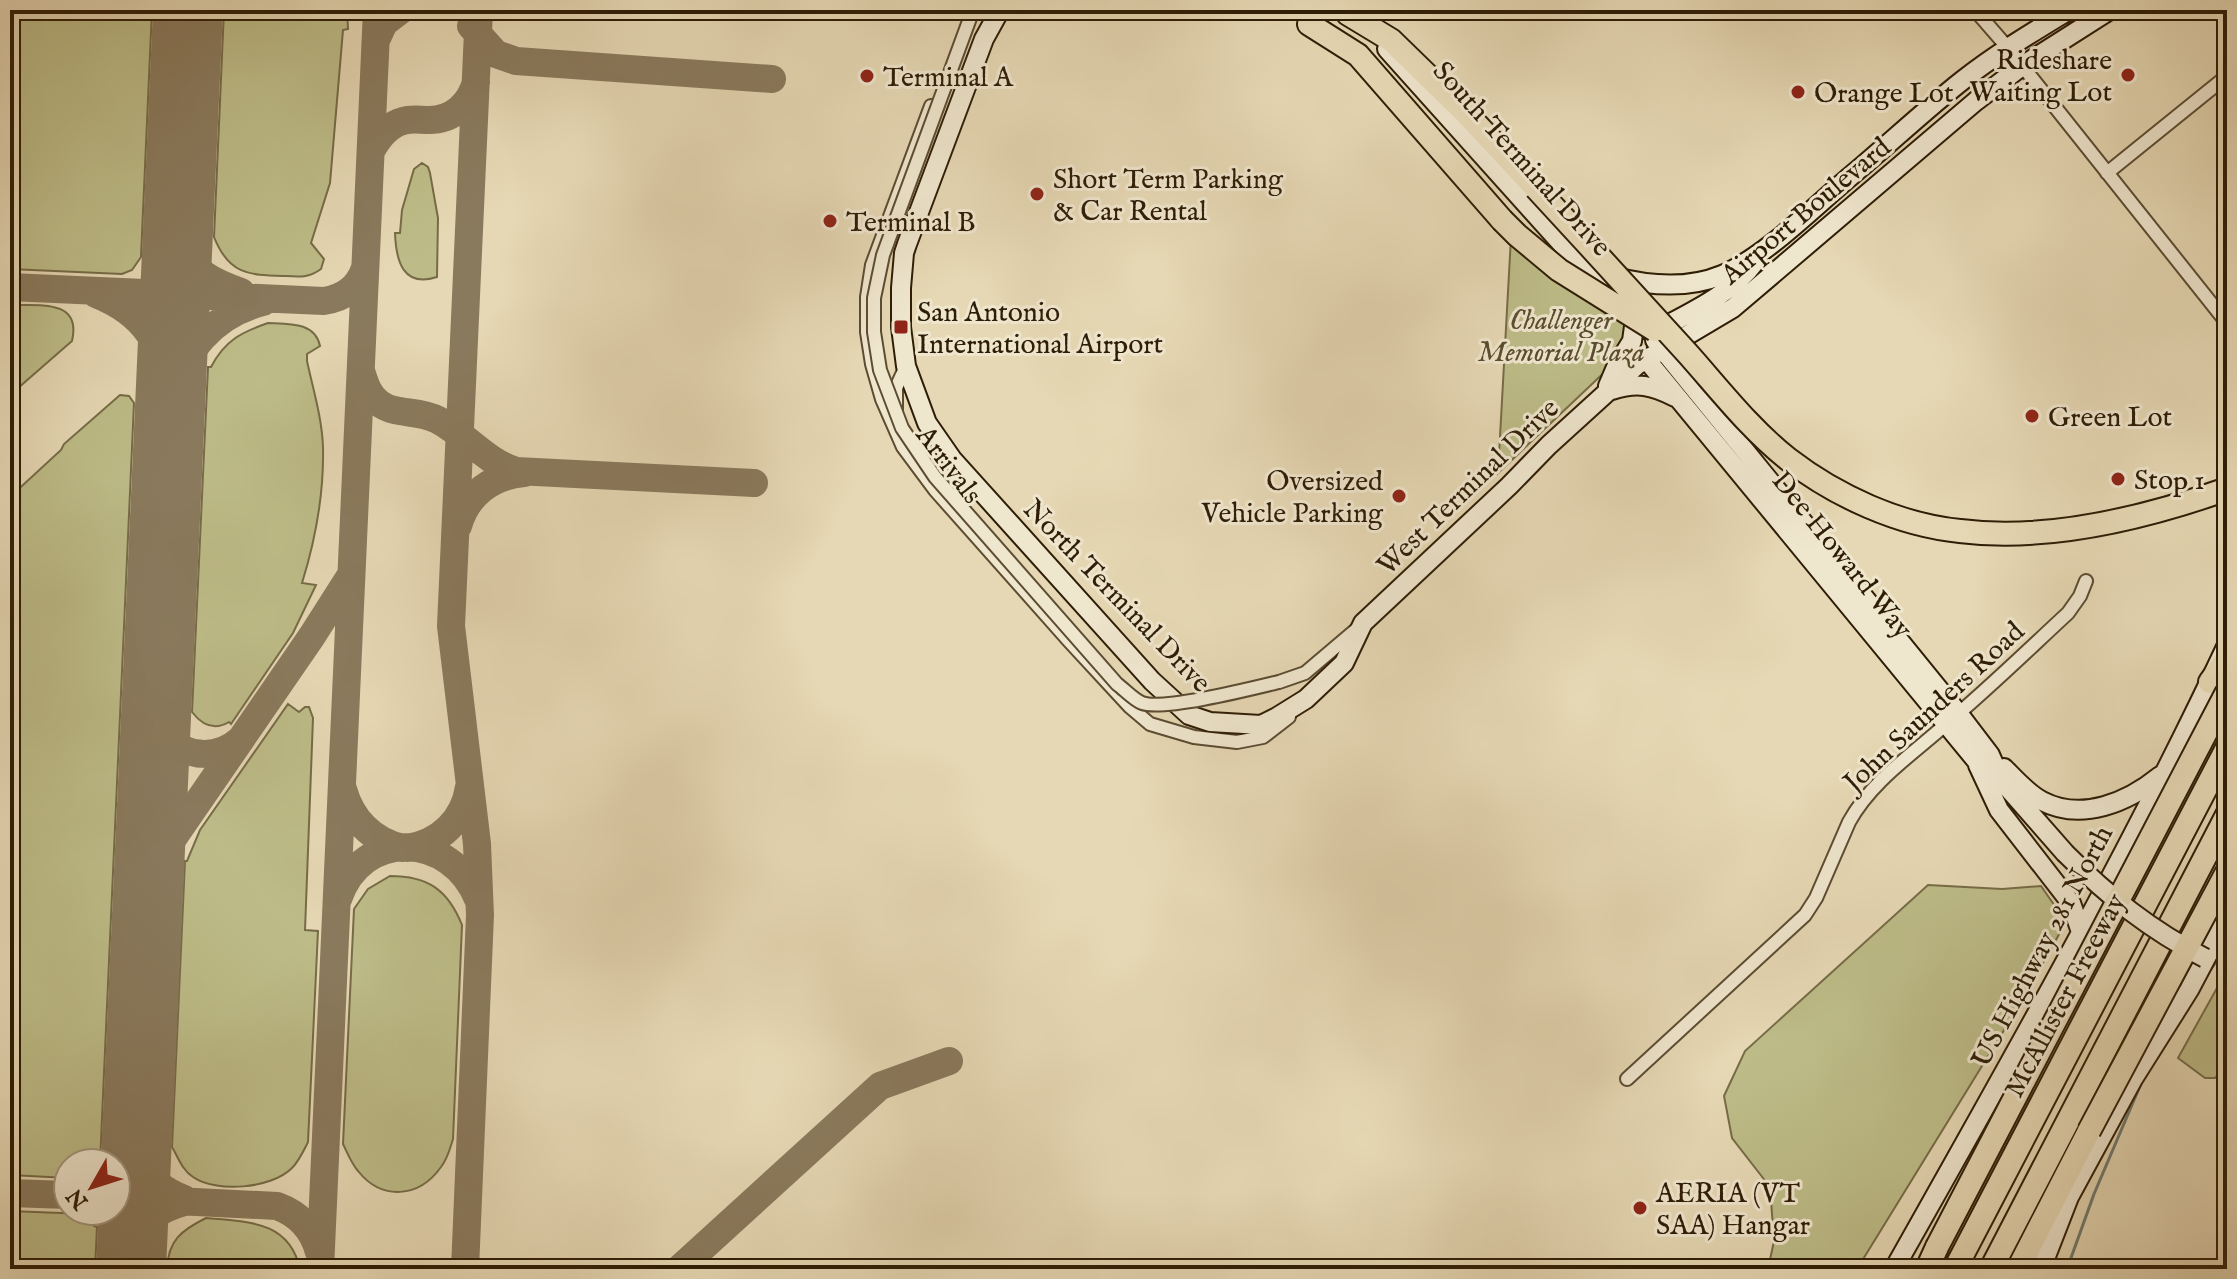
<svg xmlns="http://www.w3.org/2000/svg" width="2237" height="1279" font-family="'IM FELL English',serif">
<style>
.green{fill:#bdbc88;stroke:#766c47;stroke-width:2}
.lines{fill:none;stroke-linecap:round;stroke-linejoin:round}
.stream{stroke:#6f7a70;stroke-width:3}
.taxiway{stroke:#8a7a5d;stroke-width:28}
.runway{stroke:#8a7a5d;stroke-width:70}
.minor-casing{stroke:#5c4c32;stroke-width:16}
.secondary-casing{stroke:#2e1d06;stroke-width:22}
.motorway-casing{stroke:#2e1d06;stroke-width:26}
.minor{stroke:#efe6ce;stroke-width:12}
.secondary{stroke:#efe6ce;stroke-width:18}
.motorway{stroke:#e6d8b4;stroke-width:22}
.minor-bridge-casing{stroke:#5c4c32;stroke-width:16;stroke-linecap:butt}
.secondary-bridge-casing{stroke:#2e1d06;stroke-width:22;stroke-linecap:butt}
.motorway-bridge-casing{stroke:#2e1d06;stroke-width:26;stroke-linecap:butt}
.minor-bridge{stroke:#efe6ce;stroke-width:12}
.secondary-bridge{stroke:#efe6ce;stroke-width:18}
.motorway-bridge{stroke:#e6d8b4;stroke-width:22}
.poi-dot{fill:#8f2418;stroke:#efe6ce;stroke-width:3}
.labels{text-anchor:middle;stroke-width:6;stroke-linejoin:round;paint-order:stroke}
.poi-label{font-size:28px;fill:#2e1d06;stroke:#efe6ce;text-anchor:start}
.street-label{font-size:28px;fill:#2e1d06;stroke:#efe6ce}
.park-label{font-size:28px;font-style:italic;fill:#594d2d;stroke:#efe6ce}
</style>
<rect width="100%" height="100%" fill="#e6d8b4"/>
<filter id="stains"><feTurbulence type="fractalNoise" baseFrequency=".0025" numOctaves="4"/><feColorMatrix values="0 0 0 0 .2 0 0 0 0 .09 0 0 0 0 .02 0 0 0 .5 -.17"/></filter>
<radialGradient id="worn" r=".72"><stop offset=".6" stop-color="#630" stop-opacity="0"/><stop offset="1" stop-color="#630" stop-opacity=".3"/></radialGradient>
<!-- green -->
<path class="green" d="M10,10H152L141,257L132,270L122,274L10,269Z
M224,10H347L348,29L343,30L330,183L311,243L324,259L321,269C309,278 299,277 285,276C249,275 229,275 214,237Z
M422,163L428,167L430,173L438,218L437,277C403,288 396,261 395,233H400L402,210L414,169Z
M1512,219L1626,321V348L1610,367L1498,473Z
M10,305C37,306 82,298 72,341L10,395Z
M268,323C289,324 315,322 320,346L307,354V361C313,389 322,418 323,447C324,494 316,538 302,583L316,585L293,633L231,724L229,722C214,731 202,725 192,712L208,367H211C225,340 242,332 268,323Z
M120,395L129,396L134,403L100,1163H68V1178L10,1175V497L61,450L64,444Z
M288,704L299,712L305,707H309L313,718L305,930L318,931L308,1142C304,1150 299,1161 292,1168C271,1189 216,1193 193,1177C182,1170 178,1157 172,1147L185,861H187L200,830Z
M390,876C428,876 448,890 462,925L453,1139C450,1148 448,1158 441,1167C419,1198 382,1201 358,1171C351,1163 347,1152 343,1144L354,909L368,889Z
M1928,885L2002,889L2041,886L2066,922L2014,1014L1857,1269H1768L1774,1241L1770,1187L1732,1138L1724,1096L1745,1051Z
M2227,970V1028L2222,1035V1071L2215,1078H2205L2178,1058Z
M10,1211L86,1214L94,1226L97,1227L95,1269H10Z
M206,1218C247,1222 289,1220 300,1269H167C168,1240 182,1230 206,1218Z"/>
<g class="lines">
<!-- stream -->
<path class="stream" d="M2207,974L2219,958L2227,952
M2067,1269L2094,1194L2143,1079"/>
<!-- taxiway -->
<path class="taxiway" d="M471,26L496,54L516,61L772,79
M376,40L384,23L401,10
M371,151C378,138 388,125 403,121C412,118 420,120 429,120C453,120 470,104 476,82
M177,243C191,271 212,282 241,292
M10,287L324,301C344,298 358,288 365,268
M96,294C146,314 163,345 170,396
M361,371C365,383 368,395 379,403C396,416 417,409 438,420C466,435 486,462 516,471L754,483
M170,401C184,352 211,315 263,302
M458,526C467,494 492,476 524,473
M157,684C158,698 157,715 163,728C178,759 216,761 240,740
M343,789C351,819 372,841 403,848
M407,848C440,843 464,820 469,787
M148,894L152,871L156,863L312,636L349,578
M338,899C362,828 451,832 478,899
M137,1133C138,1142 138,1151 141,1160C147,1179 165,1192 184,1199
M10,1193L68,1195
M116,1198L277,1206C299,1214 313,1229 319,1252
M131,1260C133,1254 133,1247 135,1241C141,1219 163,1208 184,1202
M320,1269L377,10
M465,1269L480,915L477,844L451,626L479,10
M679,1269L880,1086L949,1061"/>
<!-- runway -->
<path class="runway" d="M131,1269L188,10"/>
<defs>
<path id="minor" d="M1975,10L2008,48L2227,323
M931,106L872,265L867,297V332L872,364L882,399L903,447L935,490L1069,641L1130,707L1150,724L1194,737L1237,742L1263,737L1289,717
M2107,173L2227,76
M896,409V388L906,366
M1279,682L1305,673L1358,628
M1627,1079L1805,915L1816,898L1849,822C1871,782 1910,756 1944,726C1987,690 2027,651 2068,613L2080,596L2086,581"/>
<path id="secondary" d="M1000,10L984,39L907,244L904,253L901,288V327L906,366L927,423L952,459L1152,681L1189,715L1210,722L1261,725L1277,717L1306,699L1344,663L1363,623L1509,486L1549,445L1637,365L1733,308L1976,101L2022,66L2110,10
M1387,49L1579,263L1612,296
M1615,277C1650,286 1688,289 1722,275C1765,257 1816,205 1852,175C1889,144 1925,110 1963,80C1996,54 2033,32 2069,10
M1652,333C1687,314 1731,295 1755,262
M1655,340L1958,713L1990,755L2001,780
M1646,359L1975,759L2001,780L2065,853
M1608,386L1617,365L1632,341L1635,319
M1612,390C1637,382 1652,385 1675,397
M1978,765L1999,810L2071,903L2081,932
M2004,768C2015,779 2028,794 2042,801C2082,822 2128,802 2160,776
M1894,1269C2010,1063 2127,858 2227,645
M2041,1269L2069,1197L2133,1079L2189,990L2227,918"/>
<path id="motorway" d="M1348,14L1391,40L1465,112L1536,188
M1309,24L1358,55L1502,220
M2210,682L2227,659
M1927,1269L1937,1247
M1955,1269L2227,748
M1991,1269L2227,815
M2018,1269L2089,1131"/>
</defs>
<!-- minor casing -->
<use href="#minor" class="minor-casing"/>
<!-- secondary casing -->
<use href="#secondary" class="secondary-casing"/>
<!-- motorway casing -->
<use href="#motorway" class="motorway-casing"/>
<!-- minor -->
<use href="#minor" class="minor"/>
<!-- secondary -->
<use href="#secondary" class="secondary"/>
<!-- motorway -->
<use href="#motorway" class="motorway"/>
<defs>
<path id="minor-bridge" d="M973,10L883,255L874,298V332L880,370L902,428L935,477L1117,684C1125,690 1134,700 1142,703C1163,711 1254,688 1279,682"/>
<path id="secondary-bridge" d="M2065,853C2108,896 2150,930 2205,958"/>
<path id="motorway-bridge" d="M1536,188C1587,243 1637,298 1688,354C1720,390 1750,429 1788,459C1836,496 1899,525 1960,531C2048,542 2145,518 2227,489
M1502,220L1517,235L1559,270L1655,330
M2089,1131L2227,872
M1937,1247L2227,692"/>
</defs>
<!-- minor-bridge casing -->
<use href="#minor-bridge" class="minor-bridge-casing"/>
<!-- secondary-bridge casing -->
<use href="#secondary-bridge" class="secondary-bridge-casing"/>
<!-- motorway-bridge casing -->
<use href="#motorway-bridge" class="motorway-bridge-casing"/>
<!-- minor-bridge -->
<use href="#minor-bridge" class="minor-bridge"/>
<!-- secondary-bridge -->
<use href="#secondary-bridge" class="secondary-bridge"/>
<!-- motorway-bridge -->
<use href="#motorway-bridge" class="motorway-bridge"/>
</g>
<!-- markers -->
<g class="poi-dot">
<circle cx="2128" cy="75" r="8"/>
<circle cx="867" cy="76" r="8"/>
<circle cx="1798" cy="92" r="8"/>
<circle cx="1037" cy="194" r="8"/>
<circle cx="830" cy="221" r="8"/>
<rect x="893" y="319" width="16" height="16" rx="4"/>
<circle cx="2032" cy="416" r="8"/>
<circle cx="2118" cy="479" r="8"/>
<circle cx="1399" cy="496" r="8"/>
<circle cx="1640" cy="1208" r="8"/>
</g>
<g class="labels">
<!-- poi labels -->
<g class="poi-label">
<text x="2112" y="69" text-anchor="end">Rideshare<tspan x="2112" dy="32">Waiting Lot</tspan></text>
<text x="883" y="86">Terminal A</text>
<text x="1814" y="102">Orange Lot</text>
<text x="1053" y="188">Short Term Parking<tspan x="1053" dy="32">&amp; Car Rental</tspan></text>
<text x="846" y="231">Terminal B</text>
<text x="917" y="321">San Antonio<tspan x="917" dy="32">International Airport</tspan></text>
<text x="2048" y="426">Green Lot</text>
<text x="2134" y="489">Stop 1</text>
<text x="1383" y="490" text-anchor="end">Oversized<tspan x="1383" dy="32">Vehicle Parking</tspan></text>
<text x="1656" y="1202">AERIA (VT<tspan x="1656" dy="32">SAA) Hangar</tspan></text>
</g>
<!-- street labels -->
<g class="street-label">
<text transform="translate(1523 158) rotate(48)" y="10">South Terminal Drive</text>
<text transform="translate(1805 210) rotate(-40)" y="10">Airport Boulevard</text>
<text transform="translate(950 464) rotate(53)" y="10">Arrivals</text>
<text transform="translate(1467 486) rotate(-44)" y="10">West Terminal Drive</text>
<text transform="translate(1843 554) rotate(51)" y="10">Dee Howard Way</text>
<text transform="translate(1118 595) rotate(46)" y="10">North Terminal Drive</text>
<text transform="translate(1933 706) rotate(-43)" y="10">John Saunders Road</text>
<text transform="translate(2041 946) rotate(-62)" y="10">US Highway 281 North</text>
<text transform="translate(2064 995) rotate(-62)" y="10">McAllister Freeway</text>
</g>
<!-- park labels -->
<g class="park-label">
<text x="1561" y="329">Challenger<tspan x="1561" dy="32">Memorial Plaza</tspan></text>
</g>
</g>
<!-- margin -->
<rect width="2237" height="1279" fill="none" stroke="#e6d8b4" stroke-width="40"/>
<rect x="12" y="12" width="2213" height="1255" fill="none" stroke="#2e1d06" stroke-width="4"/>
<rect x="20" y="20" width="2197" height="1239" fill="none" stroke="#2e1d06" stroke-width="2"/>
<!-- north arrow -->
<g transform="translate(92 1187) rotate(231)"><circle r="38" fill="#efe6ce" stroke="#a2967e" stroke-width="2"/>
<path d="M0-6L14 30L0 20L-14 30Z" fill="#8f2418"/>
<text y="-12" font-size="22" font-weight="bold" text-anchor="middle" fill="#2e1d06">N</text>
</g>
<rect width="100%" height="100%" filter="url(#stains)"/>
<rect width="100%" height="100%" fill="url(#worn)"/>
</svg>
